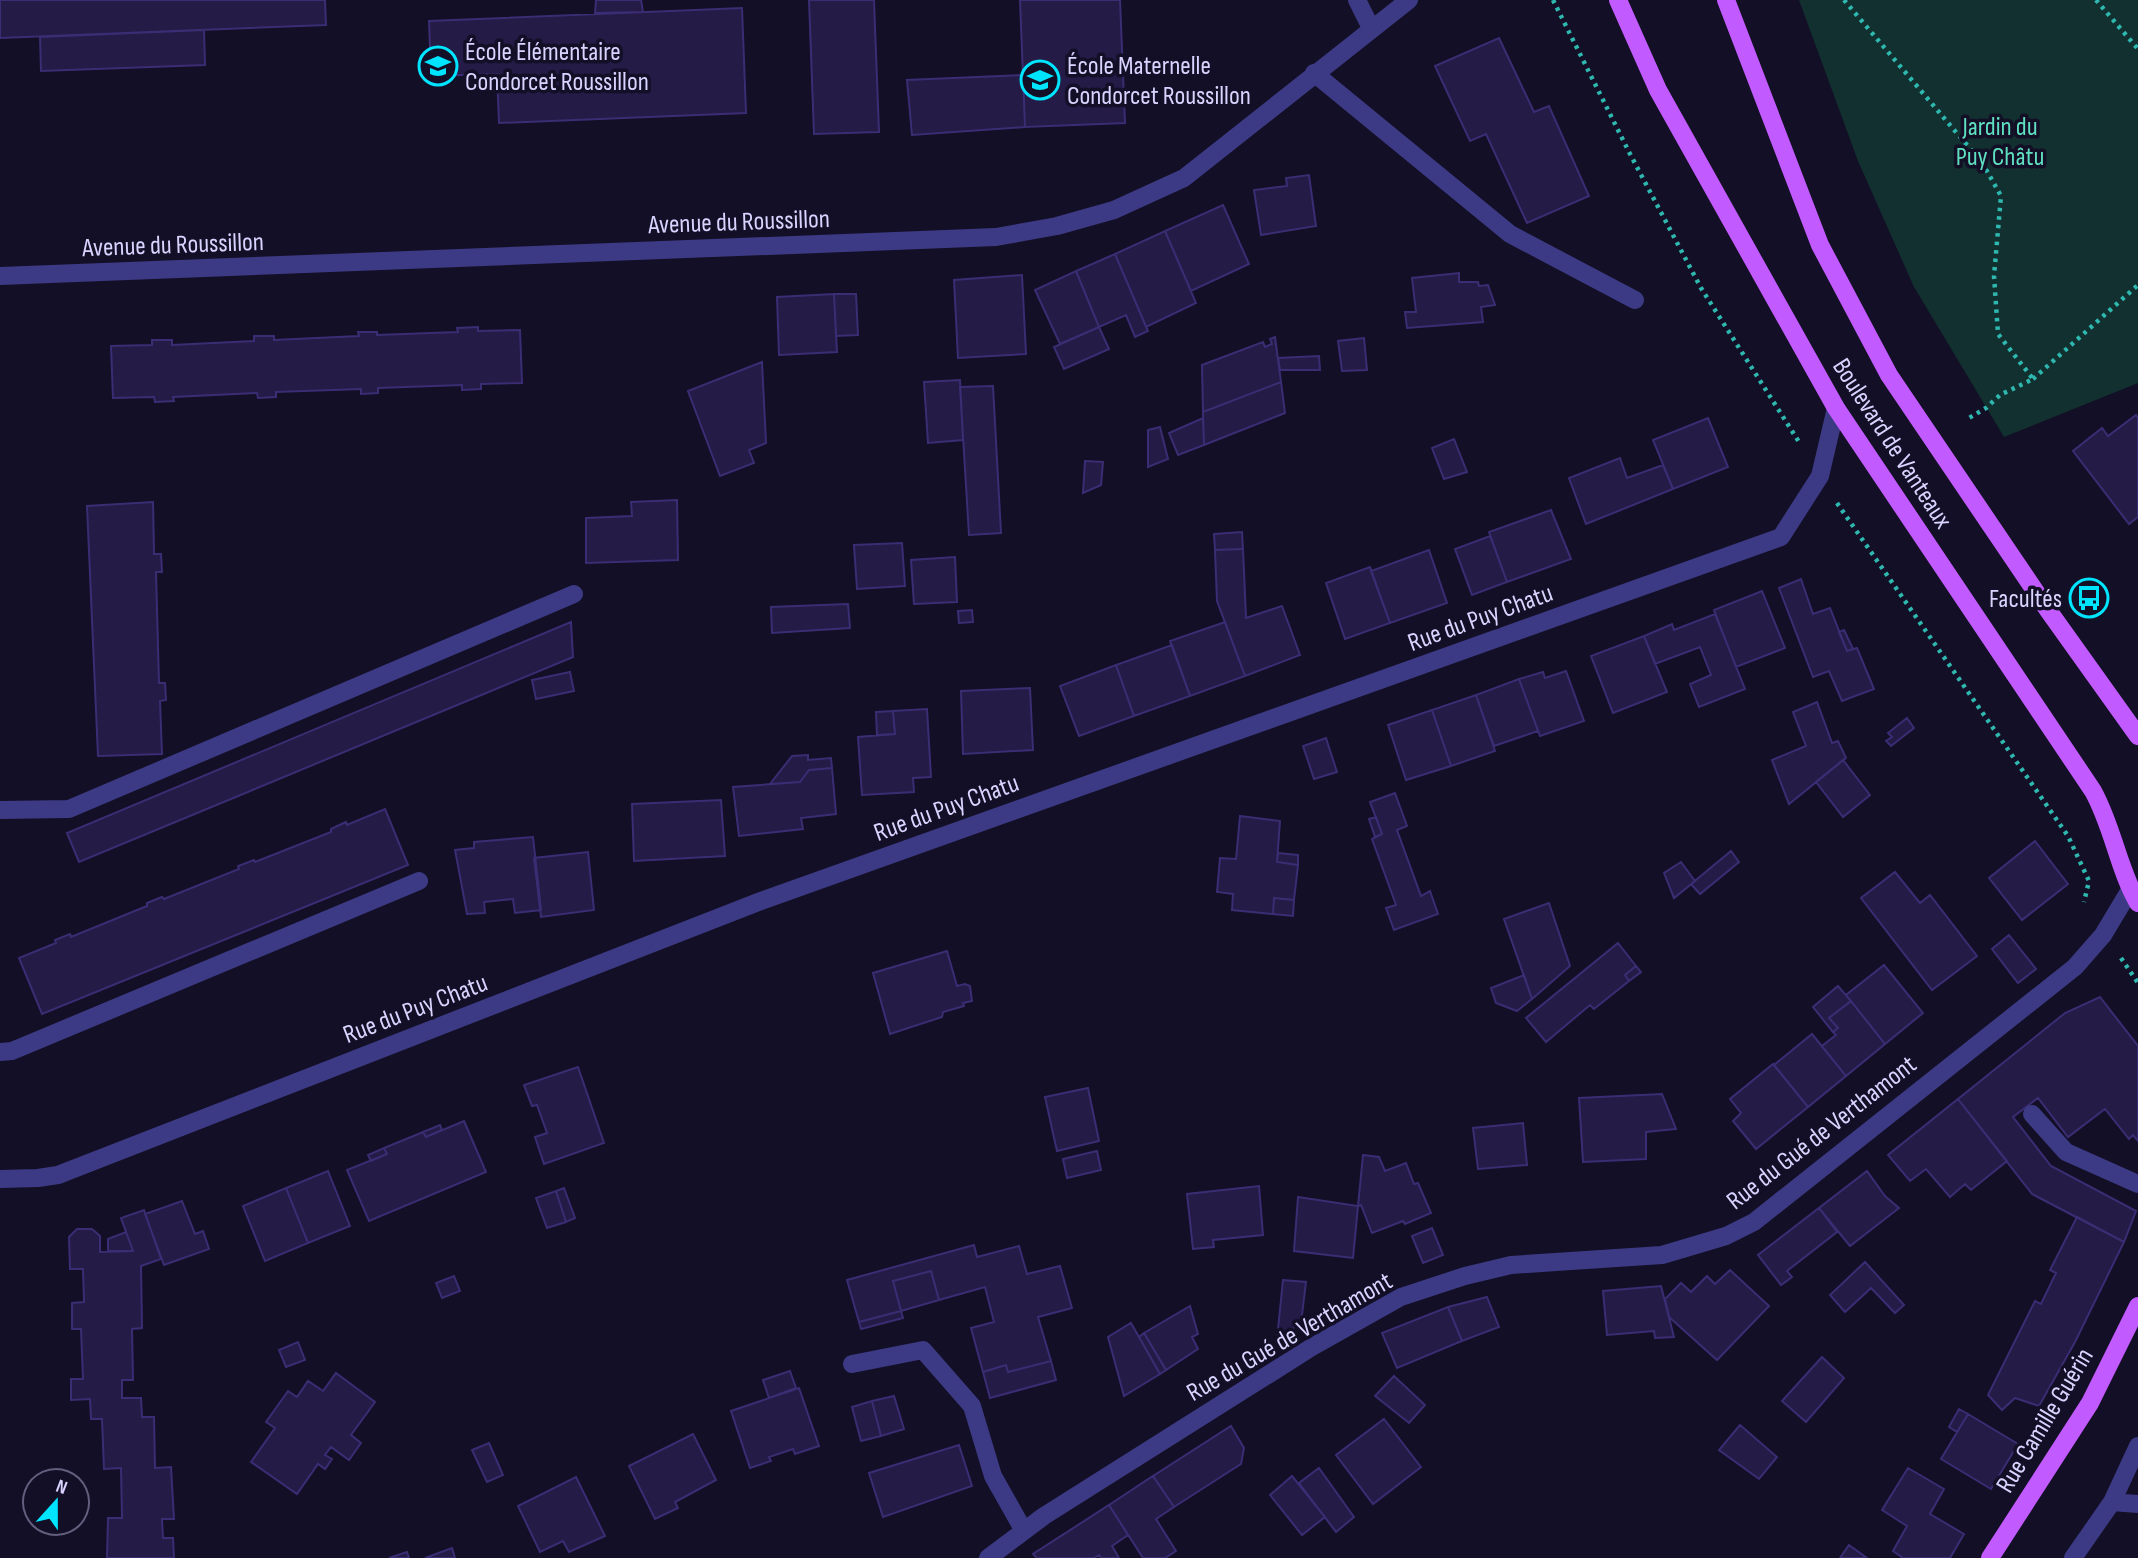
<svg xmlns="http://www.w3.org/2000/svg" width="2138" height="1558" font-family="'Sofia Sans Condensed',sans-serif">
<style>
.green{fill:#12302f}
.building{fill:#241b47;stroke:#3b2d73;stroke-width:2}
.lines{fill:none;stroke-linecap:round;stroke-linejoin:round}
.path{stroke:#2fb8b0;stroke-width:4.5;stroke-dasharray:3.5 5;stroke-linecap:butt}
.minor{stroke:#3d3a85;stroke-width:18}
.major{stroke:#c25bff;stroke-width:18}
.labels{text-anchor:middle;stroke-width:7;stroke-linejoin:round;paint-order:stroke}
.poi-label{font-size:26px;fill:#d9d4ff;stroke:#130f26;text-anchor:start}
.park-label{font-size:26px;fill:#5fe0c0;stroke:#130f26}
.street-label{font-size:26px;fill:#d9d4ff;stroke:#130f26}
</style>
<rect width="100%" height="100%" fill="#130f26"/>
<!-- green -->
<path class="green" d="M1799,0H2138V383L2004,437L1914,287L1858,161Z"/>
<!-- building -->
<path class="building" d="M0,0H325L326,25L0,38Z
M596,0H641L643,12L595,13Z
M809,0H874L879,132L814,134Z
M1020,0H1120L1125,123L1025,127Z
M742,8L746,113L499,123L497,74L431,76L429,21Z
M204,30L205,65L41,71L40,37Z
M1499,38L1534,112L1549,106L1589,196L1527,223L1486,134L1470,141L1435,66Z
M1023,75L1025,127L912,135L907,80Z
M1309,175L1316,226L1261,235L1254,190L1287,186L1286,178Z
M1223,205L1249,264L1191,291L1165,231Z
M1165,231L1196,303L1146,327L1115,254Z
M1115,254L1148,331L1135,337L1126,315L1099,327L1076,271Z
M1076,271L1099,327L1060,344L1035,290Z
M1459,273V282H1478L1479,286L1488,285L1495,305L1481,307L1483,322L1407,328L1405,312H1416L1412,278Z
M1022,275L1026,354L958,358L954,280Z
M834,294L837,352L779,355L777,297Z
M834,294H856L858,335L836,336Z
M478,327V331L520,330L522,383L481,384V389L462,390V385L378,388V393L361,394V389L276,392V397L258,398L257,393L173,397L174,401L155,402L154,397L113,398L111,346L152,345V340H172V345L254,341V336H274V340L359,336L358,332H377V335L458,332L457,328Z
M1099,327L1109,349L1064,369L1054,347Z
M1275,337L1281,382L1203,412L1202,365L1263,342L1265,347L1272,344L1270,339Z
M1364,338L1367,370L1342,371L1338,341Z
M1319,356L1320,370H1280L1278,358Z
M762,362L766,443L749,450L754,463L720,476L688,391Z
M960,380L963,440L928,443L924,382Z
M1281,382L1285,413L1204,445L1203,412Z
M993,386L1001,533L969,535L960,387Z
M2136,415L2138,418V517L2129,524L2073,451L2102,428L2108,436Z
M1203,418L1204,445L1178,455L1169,433Z
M1708,418L1728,467L1673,489L1653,440Z
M1160,427L1168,459L1148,467V430Z
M1454,439L1467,472L1444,479L1432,448Z
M1620,458L1627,478L1663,465L1673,489L1586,524L1569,478Z
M1085,461L1103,462L1101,485L1083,493Z
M677,500L678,560L586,563V518L632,516L631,502Z
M153,502L154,554H161L162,572H156L159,683H165L166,700L160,701L162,754L98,756L87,506Z
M1551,510L1571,559L1507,582L1489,532Z
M1242,532L1243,549L1215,550L1214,534Z
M1490,536L1507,582L1472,595L1455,549Z
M902,543L905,586L857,589L854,545Z
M1243,549L1246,618L1282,606L1300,655L1245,676L1217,601L1215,550Z
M1429,550L1447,603L1390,623L1371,571Z
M955,557L957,602L914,604L911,560Z
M1370,567L1390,623L1345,639L1326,583Z
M1801,579L1813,614L1830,608L1847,651L1857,648L1874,689L1842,701L1829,671L1813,677L1779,588Z
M1762,591L1785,648L1736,667L1714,610Z
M848,604L850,628L772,633L771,607Z
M972,610L973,622L959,623L958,611Z
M1715,614L1745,689L1699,707L1690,684L1711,675L1700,647L1655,664L1644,636L1672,624L1674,630Z
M571,622L573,657L79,862L67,833Z
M1225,622L1245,676L1190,696L1170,641Z
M1844,630L1853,649L1847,651L1839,632Z
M1644,636L1667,692L1613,713L1591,656Z
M1172,645L1190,696L1134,716L1116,665Z
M1116,665L1134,716L1079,736L1060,686Z
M1566,671L1584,721L1540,736L1519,679L1543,672L1545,678Z
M570,672L574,691L536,699L532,680Z
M1519,679L1538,731L1494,746L1476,695Z
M1030,688L1033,750L963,754L961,691Z
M1476,695L1495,751L1451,766L1432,710Z
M1817,702L1832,743L1838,741L1846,758L1789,804L1772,760L1806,746L1793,712Z
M927,709L931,777L913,778L914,792L862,795L858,737L895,734L893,711Z
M1432,710L1451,766L1406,780L1388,725Z
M893,711L895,734L877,735L876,712Z
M1907,718L1914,728L1891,746L1886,741L1892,737L1888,733Z
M1326,738L1337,772L1314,779L1303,746Z
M808,755V760L831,758L832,768L809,770L800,782L770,784L792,756Z
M1843,760L1870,795L1843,817L1816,782Z
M832,768L836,814L801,818L803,829L739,836L733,787L800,782L809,770Z
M1395,793L1407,826L1397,830L1421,896L1430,891L1438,914L1394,930L1386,908L1396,905L1372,839L1382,834L1370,802Z
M721,800L725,856L634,861L632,804Z
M385,809L408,865L42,1014L19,958L56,943L55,940L70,934L71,937L147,906V903L162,897L164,899L239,869L238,866L254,860L255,862L331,832V829L346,822L347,825Z
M1240,816L1280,821L1277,862L1298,865L1294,900L1274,898L1273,914L1232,910L1233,894L1217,892L1220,858L1236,859Z
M1376,817L1382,834L1375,837L1369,819Z
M533,837L541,910L515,913L513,899L484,902L485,913L467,914L455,850L474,848V842Z
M2035,841L2068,884L2022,920L1989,878Z
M1731,851L1739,862L1700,894L1691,884Z
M588,852L594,910L541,917L534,858Z
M1278,853L1298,855V865L1277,862Z
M1681,862L1695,881L1674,898L1664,873Z
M1895,872L1920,903L1930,895L1977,956L1932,990L1861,898Z
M1274,898L1294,900L1293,916L1273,914Z
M1549,903L1570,966L1532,999L1504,919Z
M2009,935L2036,969L2018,983L1992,949Z
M1618,943L1636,966L1625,975L1629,981L1594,1009L1590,1005L1546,1042L1526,1018Z
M947,951L957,986L965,984L970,986L972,1001L963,1003L964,1006L943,1012L942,1017L890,1034L873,973Z
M1884,965L1923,1013L1885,1044L1846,995Z
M1636,966L1641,972L1629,981L1625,975Z
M1524,975L1532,999L1517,1011L1496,1003L1491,988Z
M1838,986L1851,1001L1829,1018L1838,1028L1833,1032L1813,1007Z
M2100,997L2138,1046V1141L2133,1135L2129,1139L2105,1109L2068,1137L2038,1098L2013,1117L2051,1166L2136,1211L2124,1242L2032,1194L1958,1099L2065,1013Z
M1851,1001L1885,1044L1846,1076L1822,1046L1836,1035L1833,1032L1838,1028L1829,1018Z
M1812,1034L1846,1076L1808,1107L1774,1065Z
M1773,1064L1808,1107L1756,1149L1733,1121L1741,1113L1730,1099Z
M578,1067L604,1143L544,1164L535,1137L547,1133L537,1105L532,1106L524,1085Z
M1088,1088L1099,1141L1057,1151L1045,1097Z
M1662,1094L1676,1129L1646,1132V1159L1583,1162L1579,1098Z
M1958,1099L2007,1161L1971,1190L1965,1184L1950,1197L1926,1169L1910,1181L1888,1155Z
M464,1121L486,1172L369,1221L347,1170L387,1154L384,1148L423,1132L426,1137Z
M1523,1123L1527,1165L1478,1169L1473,1128Z
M440,1125L442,1130L426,1137L423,1132Z
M384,1148L387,1154L371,1161L368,1155Z
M1097,1151L1101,1170L1067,1178L1063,1159Z
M1363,1155L1379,1157L1385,1171L1406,1163L1414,1184L1418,1183L1431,1213L1405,1224L1403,1221L1372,1233L1361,1205L1358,1206Z
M328,1171L350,1226L308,1243L286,1188Z
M1867,1171L1885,1196L1899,1208L1850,1246L1819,1208Z
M1259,1186L1263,1235L1213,1240L1214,1247L1193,1249L1187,1194Z
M286,1188L308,1243L265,1261L243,1206Z
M564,1188L575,1218L566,1222L556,1191Z
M556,1191L566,1222L547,1228L536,1198Z
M1298,1197L1358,1206L1353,1258L1294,1251Z
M182,1201L195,1234L203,1231L209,1249L164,1265L145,1214Z
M1819,1208L1837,1232L1787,1271L1792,1277L1781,1285L1758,1255Z
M144,1210L161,1259L141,1266L142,1328L132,1329L133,1380H122V1398H141L142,1417H154L155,1468L171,1467L174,1519H162L163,1538H173L174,1558H107L108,1518H122L121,1468L104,1469L102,1419H91L90,1399L71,1400V1379H83L81,1329H72V1303L84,1302L83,1269H70L69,1237L77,1229H92L100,1236V1252L133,1251L121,1218Z
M2077,1217L2124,1242L2075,1342L2039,1406L2015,1398L2002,1410L1988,1395L2035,1301L2041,1304L2056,1273L2050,1270Z
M1432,1228L1443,1255L1423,1263L1412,1236Z
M126,1232L133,1251H108V1239Z
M974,1245L977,1257L1019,1246L1027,1274L1060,1266L1072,1308L1038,1317L1051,1361L1008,1372L1006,1365L983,1372L971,1328L994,1322L985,1287L939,1300L931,1271L893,1281L901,1311L859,1322L847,1280Z
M1865,1262L1904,1305L1895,1313L1871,1288L1845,1312L1830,1295Z
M1730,1270L1769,1306L1717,1360L1669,1317L1665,1299L1681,1283L1691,1292L1707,1276L1715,1284Z
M931,1271L939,1300L901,1311L893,1281Z
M454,1276L460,1291L442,1298L436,1283Z
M1283,1280L1306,1282L1301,1323L1277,1339Z
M1661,1286L1674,1337L1655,1338L1654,1331L1607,1335L1603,1291Z
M1487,1297L1499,1327L1462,1341L1448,1307Z
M1190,1306L1198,1334L1192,1337L1198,1349L1166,1370L1144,1333Z
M1448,1307L1462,1341L1397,1368L1382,1333Z
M901,1311L903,1318L861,1329L859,1322Z
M1131,1323L1160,1374L1124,1396L1108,1337Z
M1144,1333L1166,1370L1160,1374L1139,1337Z
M298,1342L305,1360L286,1367L279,1350Z
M1822,1357L1844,1378L1806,1422L1782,1401Z
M1051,1361L1056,1380L990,1398L983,1372L1006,1365L1008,1372Z
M790,1371L796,1388L769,1398L763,1380Z
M336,1373L375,1402L351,1435L361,1443L349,1460L331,1447L325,1455L332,1459L325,1469L318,1464L297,1494L251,1462L275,1428L266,1422L288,1391L297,1397L308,1381L323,1391Z
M1394,1376L1425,1405L1409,1423L1375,1396Z
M799,1388L819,1446L795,1454L793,1449L769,1457L771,1461L750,1468L731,1411Z
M894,1396L904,1429L881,1436L872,1401Z
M872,1401L881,1436L861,1441L852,1407Z
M1959,1409L1968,1414L1957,1432L1949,1427Z
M1968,1414L2018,1444L1991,1489L1941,1459Z
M1384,1419L1421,1467L1373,1504L1336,1455Z
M1740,1425L1777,1457L1759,1479L1719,1450Z
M1231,1426L1244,1448L1241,1464L1174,1507L1153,1476Z
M693,1434L716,1480L675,1502L678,1508L655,1519L629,1466Z
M489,1443L503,1475L487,1482L472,1450Z
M959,1445L972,1486L883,1517L869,1473Z
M1319,1468L1354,1517L1336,1532L1299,1483Z
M1908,1468L1944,1489L1930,1514L1964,1534L1950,1558H1903L1893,1551L1907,1526L1882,1510Z
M1153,1476L1174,1507L1156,1519L1176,1551L1165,1558H1143L1109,1505Z
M1292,1476L1325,1517L1302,1535L1270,1495Z
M576,1477L605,1536L569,1552L563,1541L540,1552L518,1506Z
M1109,1505L1128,1535L1112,1546L1119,1558H1101L1099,1555L1094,1558H1037L1033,1554Z
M1849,1545L1867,1558H1840Z
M452,1548L455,1558H425Z
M407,1552L409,1558H389Z"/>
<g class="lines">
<!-- path -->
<path class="path" d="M1553,0L1629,152L1701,288L1799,442
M1844,0L1983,164L2001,196L1994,276L1998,334L2033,379L2000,395L1986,408L1969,418
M2096,0L2138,49
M2033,379L2138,285
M1837,503L2068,836L2089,881L2084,902
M2121,958L2138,983"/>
<!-- minor -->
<path class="minor" d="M1357,0L1371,28
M1314,73L1510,234L1635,300
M0,276L996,237L1057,226L1114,210L1184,178L1409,0
M0,810L69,809L574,594
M0,1052L12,1051L419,881
M2032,1114L2066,1152L2138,1184
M0,1179L38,1178L58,1175L761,901L1781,537L1820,476L1836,408
M852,1364L923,1350L972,1406L993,1476L1024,1531
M2112,1502L2138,1504
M988,1558L1044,1516L1312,1347L1401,1297L1465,1276L1511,1265L1662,1255L1726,1236L1754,1222L2075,967L2103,935L2130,890
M2073,1558L2112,1502L2138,1446"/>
<!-- major -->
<path class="major" d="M1618,0L1658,90L1836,408L2093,791C2113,827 2118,868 2138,903
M1726,0L1820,245L1889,375L2048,610L2138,736
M1990,1558L2090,1403L2138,1306"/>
</g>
<!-- icons -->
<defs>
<symbol id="school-ring" viewBox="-11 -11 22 22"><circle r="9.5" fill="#130f26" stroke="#00e5ff" stroke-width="1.5"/><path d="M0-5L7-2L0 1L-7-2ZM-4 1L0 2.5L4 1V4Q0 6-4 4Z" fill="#00e5ff"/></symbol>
<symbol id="bus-ring" viewBox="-11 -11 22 22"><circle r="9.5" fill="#130f26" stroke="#00e5ff" stroke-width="1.5"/><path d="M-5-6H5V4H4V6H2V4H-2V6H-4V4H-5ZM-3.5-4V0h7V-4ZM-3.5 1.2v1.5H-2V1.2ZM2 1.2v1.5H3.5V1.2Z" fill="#00e5ff"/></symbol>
</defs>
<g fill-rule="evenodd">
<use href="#school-ring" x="416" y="44" width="44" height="44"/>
<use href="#school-ring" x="1018" y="58" width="44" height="44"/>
<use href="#bus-ring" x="2067" y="576" width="44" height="44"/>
</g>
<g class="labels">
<!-- poi labels -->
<g class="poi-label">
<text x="465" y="60">École Élémentaire<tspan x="465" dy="30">Condorcet Roussillon</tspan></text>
<text x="1067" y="74">École Maternelle<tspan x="1067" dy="30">Condorcet Roussillon</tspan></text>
<text x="2062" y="607" text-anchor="end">Facultés</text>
</g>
<!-- park labels -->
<g class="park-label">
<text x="2000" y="135">Jardin du<tspan x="2000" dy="30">Puy Châtu</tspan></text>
</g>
<!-- street labels -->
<g class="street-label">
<text transform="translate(739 221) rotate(-2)" y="9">Avenue du Roussillon</text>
<text transform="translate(173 244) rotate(-2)" y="9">Avenue du Roussillon</text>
<text transform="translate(1893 443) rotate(57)" y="9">Boulevard de Vanteaux</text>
<text transform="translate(1480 617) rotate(-20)" y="9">Rue du Puy Chatu</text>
<text transform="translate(946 807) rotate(-20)" y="9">Rue du Puy Chatu</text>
<text transform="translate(415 1008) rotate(-21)" y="9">Rue du Puy Chatu</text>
<text transform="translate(1821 1132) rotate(-38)" y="9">Rue du Gué de Verthamont</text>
<text transform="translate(1289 1336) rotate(-30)" y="9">Rue du Gué de Verthamont</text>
<text transform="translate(2044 1420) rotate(-59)" y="9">Rue Camille Guérin</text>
</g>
</g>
<!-- north arrow -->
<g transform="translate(56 1502) rotate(21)"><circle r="33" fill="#130f26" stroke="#625e7d" stroke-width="2"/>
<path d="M0-5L12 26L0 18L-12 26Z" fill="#00e5ff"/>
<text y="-10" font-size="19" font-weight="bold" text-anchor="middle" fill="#d9d4ff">N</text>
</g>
</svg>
